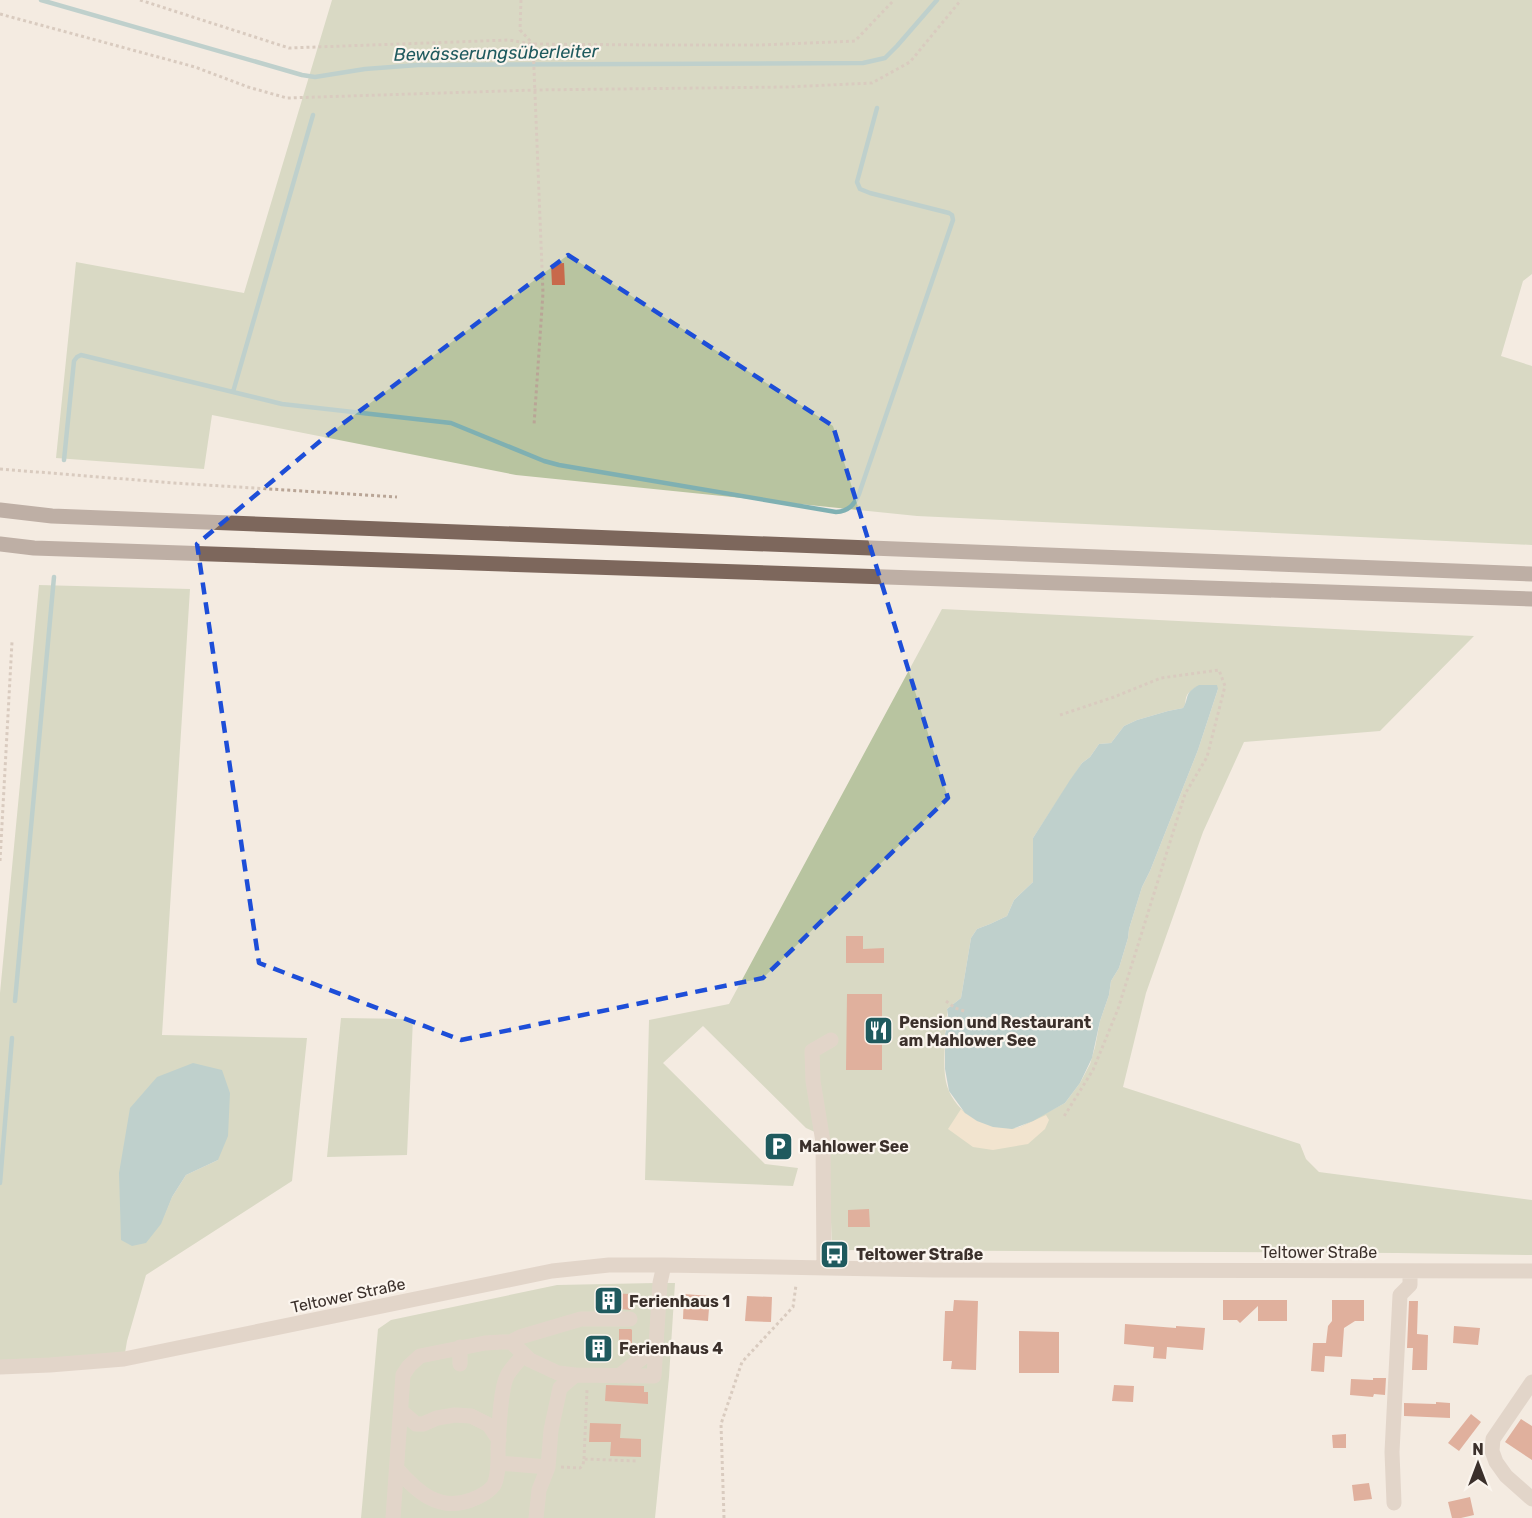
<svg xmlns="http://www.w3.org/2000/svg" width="1532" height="1518" font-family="Rubik,sans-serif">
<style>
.green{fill:#b8c4a0;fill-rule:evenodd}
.sand{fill:#efdcb8}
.water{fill:#7fb0b2}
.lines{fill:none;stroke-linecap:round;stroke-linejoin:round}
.stream{stroke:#7fb0b2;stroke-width:4.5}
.building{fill:#c8694b}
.path{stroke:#b9a596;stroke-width:3;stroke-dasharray:3 3;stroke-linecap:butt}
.minor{stroke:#cdbbac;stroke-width:15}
.major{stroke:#7d675c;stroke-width:15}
.marked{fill:none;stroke:#1d4ed8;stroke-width:4.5;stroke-dasharray:12 8;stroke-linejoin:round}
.labels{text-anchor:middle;stroke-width:4.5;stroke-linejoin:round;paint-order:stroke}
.poi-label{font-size:16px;font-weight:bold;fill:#3b302b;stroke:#fbf5ee;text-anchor:start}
.street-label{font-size:16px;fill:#3b302b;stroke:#fbf5ee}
.water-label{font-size:18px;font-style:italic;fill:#1f5a5e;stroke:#fbf5ee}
</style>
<rect width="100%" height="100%" fill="#f4ebe1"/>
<!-- green -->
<path class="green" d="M332,0H1532V274L1523,281L1501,356L1532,366V545L917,516L516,475L212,415L204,469L56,458L76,262L244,293Z
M39,585L190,589L162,1035L307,1038L292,1181L146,1275L127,1341L124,1359L0,1367V993ZM222,1071L218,1160L186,1175L172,1197L161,1224Z
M942,609L1474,636L1380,731L1244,742L1203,832L1146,993L1123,1087L1300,1144L1306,1159L1319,1172L1532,1200V1255L1397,1253L832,1250L828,1138L806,1128L703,1026L663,1063L765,1164L798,1168L793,1186L645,1180L649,1020L729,1004ZM1196,687L1218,689L1198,750L1150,871L1142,887L1129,929L1128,938L1119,968L1111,981L1109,995L1100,1021L1095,1047L1090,1064L1080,1083L1065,1103L1020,1127C989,1134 953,1113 946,1082C943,1067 945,1050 945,1034C947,1029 945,1024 946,1019C947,1015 948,1014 947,1009L961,998L971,938L977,929L990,924L1007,916L1014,900L1033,882V838L1082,763L1090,757L1099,744L1111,743L1124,726L1137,720L1168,711L1183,708C1186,704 1185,702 1186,698C1187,693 1192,690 1196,687Z
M341,1018L413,1019L407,1155L327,1157Z
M655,1283H675L669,1377L655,1518H361L378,1329L391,1320L557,1285Z"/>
<!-- sand -->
<path class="sand" d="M961,1109L965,1113L1012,1129L1020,1127L1046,1115L1049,1120L1045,1129L1028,1144L993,1150L973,1147L948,1129Z"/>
<!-- water -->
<path class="water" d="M1199,685H1217L1218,689L1198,750L1150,871L1142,887L1129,929L1128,938L1119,968L1111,981L1109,995L1100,1021L1092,1058L1080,1083L1065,1103L1033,1121L1012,1129L993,1127L977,1121L965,1113L949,1091L945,1069V1034L947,1028L945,1025L948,1015L947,1009L961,998L971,938L977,929L990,924L1007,916L1014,900L1033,882V838L1070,780L1082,763L1090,757L1099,744L1111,743L1124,726L1137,720L1168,711L1183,708C1190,697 1183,694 1199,685Z
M193,1063L222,1070L230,1093L228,1136L218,1160L186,1175L172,1197L161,1224L146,1243L132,1246L121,1240L119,1173L130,1108L157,1077Z"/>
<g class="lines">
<!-- stream -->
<path class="stream" d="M41,0L302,75L315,77L365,69L418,65L863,63L885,58L897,46L937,0
M233,392L313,115
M64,460L74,361L77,357L81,355L282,404L451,423L544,461L559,465L836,512C849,511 854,505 859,494L953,220L952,215L949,213L870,193L860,189L857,182L877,108
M15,1001L54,577
M0,1183L12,1038"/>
</g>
<!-- building -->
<path class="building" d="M564,263L565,285H552L551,264Z
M846,936H863V949L884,948V963H846Z
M847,994H882V1070H846Z
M869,1209L870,1227H848V1210Z
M600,1293L632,1294L631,1310L600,1307Z
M684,1294L710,1296L708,1321L683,1319Z
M747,1296L772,1297L771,1322L745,1321Z
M954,1300L978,1301L976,1370L951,1369L952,1361H943L945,1311H953Z
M1223,1300H1287V1321H1258V1306L1240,1323L1237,1320H1223Z
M1332,1300H1364V1321H1355L1344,1328L1342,1357L1325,1356L1324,1372L1311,1371L1313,1343H1326L1328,1326L1332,1321Z
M1409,1301H1418L1417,1334L1428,1335L1427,1370H1412L1413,1348H1407Z
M1125,1324L1176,1328V1326L1205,1328L1203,1350L1167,1347L1166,1359L1153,1358L1154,1347L1124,1344Z
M1454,1326L1480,1328L1478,1345L1453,1343Z
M619,1329H631L632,1330V1347H619Z
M1019,1331L1059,1332V1373H1019Z
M591,1339H606L605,1356H591Z
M1373,1378H1386L1385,1395L1374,1394L1373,1397L1350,1395L1351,1379L1373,1380Z
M606,1385L644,1386V1392H648V1404L605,1401Z
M1114,1385L1134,1386L1133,1402L1112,1401Z
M1436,1402L1450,1403V1418L1404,1416V1403L1436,1404Z
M1471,1414L1481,1422L1459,1451L1448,1443Z
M1521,1419L1532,1426V1460L1505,1442Z
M590,1423L621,1424L620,1438L641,1439V1457L610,1456L611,1442H589Z
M1346,1434V1448H1333L1332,1435Z
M1369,1483L1372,1499L1354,1501L1352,1485Z
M1470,1497L1474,1515L1461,1518H1452L1448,1502Z"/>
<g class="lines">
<!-- path -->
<path class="path" d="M140,0L289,48L509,40L533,44L653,45H760L855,41L894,0
M521,0L520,30L533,44L543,293L534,425
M0,14L195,67L248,87L287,98L535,90L787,87L872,83L910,62L961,0
M0,469L174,483L397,497
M1060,715L1114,697L1161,678L1219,670L1225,686L1207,757L1185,794L1118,1009L1093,1070L1063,1118
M0,861L12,642
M946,1001L955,1008L967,1012
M584,1459L587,1390
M561,1467L580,1468L583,1465L584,1459L637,1461
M724,1518L721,1424L742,1362L793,1307L796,1285"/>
<!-- minor -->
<path class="minor" d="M824,1268L823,1142L813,1081L812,1051L831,1040
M511,1342L520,1337L581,1319H630
M460,1347V1364
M0,1367L50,1365L124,1359L552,1271L609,1265H664L933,1270L1532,1271
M619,1376L656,1347
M1532,1382L1493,1439L1492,1451L1496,1462L1506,1476L1532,1499
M401,1411L416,1424H423L437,1418L455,1415L471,1416L489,1425L499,1440
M498,1463L548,1467
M397,1469C417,1492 439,1512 471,1500C479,1497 489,1492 494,1485C499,1474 498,1460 498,1448C499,1431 500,1390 507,1376C511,1368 519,1361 524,1354
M1394,1503L1392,1452L1400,1295L1410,1285V1271
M393,1518L403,1375L409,1366L420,1356L485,1343L502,1342H511L530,1360L558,1373L575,1375L654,1376L660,1283L664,1265
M536,1518L539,1490L548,1467L551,1430L560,1388L575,1375"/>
<!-- major -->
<path class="major" d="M0,510L52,516L1532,574
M0,544L34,548L1532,599"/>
</g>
<!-- marked area -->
<path d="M0 0H1532V1518H0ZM568,255L833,426L948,798L763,978L461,1040L259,963L197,544L325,437Z" fill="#f4ebe1" fill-opacity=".55" fill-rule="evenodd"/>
<path class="marked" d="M568,255L833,426L948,798L763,978L461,1040L259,963L197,544L325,437Z"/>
<!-- icons -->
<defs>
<symbol id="restaurant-square" viewBox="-11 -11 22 22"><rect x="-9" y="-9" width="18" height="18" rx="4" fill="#1f5a5e" stroke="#fbf5ee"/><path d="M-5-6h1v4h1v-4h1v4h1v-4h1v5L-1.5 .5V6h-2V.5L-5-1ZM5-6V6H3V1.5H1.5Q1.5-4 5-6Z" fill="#fff"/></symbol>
<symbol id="parking-square" viewBox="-11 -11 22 22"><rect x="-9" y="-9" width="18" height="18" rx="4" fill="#1f5a5e" stroke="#fbf5ee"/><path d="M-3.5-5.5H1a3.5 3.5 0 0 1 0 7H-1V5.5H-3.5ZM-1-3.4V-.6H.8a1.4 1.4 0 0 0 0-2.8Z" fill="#fff"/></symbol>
<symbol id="bus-square" viewBox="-11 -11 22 22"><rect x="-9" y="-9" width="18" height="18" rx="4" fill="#1f5a5e" stroke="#fbf5ee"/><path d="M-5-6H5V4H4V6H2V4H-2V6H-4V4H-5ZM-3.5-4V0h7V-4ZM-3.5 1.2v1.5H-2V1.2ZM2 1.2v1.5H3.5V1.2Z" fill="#fff"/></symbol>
<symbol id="building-square" viewBox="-11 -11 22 22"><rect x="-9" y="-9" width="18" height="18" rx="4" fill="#1f5a5e" stroke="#fbf5ee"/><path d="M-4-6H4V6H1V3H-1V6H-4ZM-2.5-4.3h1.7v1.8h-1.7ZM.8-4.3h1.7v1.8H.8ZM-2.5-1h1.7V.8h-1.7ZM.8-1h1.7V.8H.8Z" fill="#fff"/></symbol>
</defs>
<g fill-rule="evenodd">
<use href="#restaurant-square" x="862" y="1014" width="33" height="33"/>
<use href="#parking-square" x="762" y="1130" width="33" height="33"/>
<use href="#bus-square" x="818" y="1238" width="33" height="33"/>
<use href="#building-square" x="592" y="1284" width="33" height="33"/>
<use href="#building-square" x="582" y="1332" width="33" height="33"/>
</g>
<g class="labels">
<!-- poi labels -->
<g class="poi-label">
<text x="899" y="1028">Pension und Restaurant<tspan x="899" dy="18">am Mahlower See</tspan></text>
<text x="799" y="1152">Mahlower See</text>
<text x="856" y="1260">Teltower Straße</text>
<text x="629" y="1307">Ferienhaus 1</text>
<text x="619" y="1354">Ferienhaus 4</text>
</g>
<!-- street labels -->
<g class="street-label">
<text x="1319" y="1258">Teltower Straße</text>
<text transform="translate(348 1295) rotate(-12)" y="6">Teltower Straße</text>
</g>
<!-- water labels -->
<g class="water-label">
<text transform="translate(496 53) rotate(-1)" y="6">Bewässerungsüberleiter</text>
</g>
</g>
<!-- north arrow -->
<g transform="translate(1478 1464)" stroke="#fbf5ee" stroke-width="4.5" paint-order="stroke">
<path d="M0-4.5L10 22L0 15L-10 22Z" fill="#3b302b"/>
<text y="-9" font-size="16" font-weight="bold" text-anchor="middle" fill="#3b302b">N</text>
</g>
</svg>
